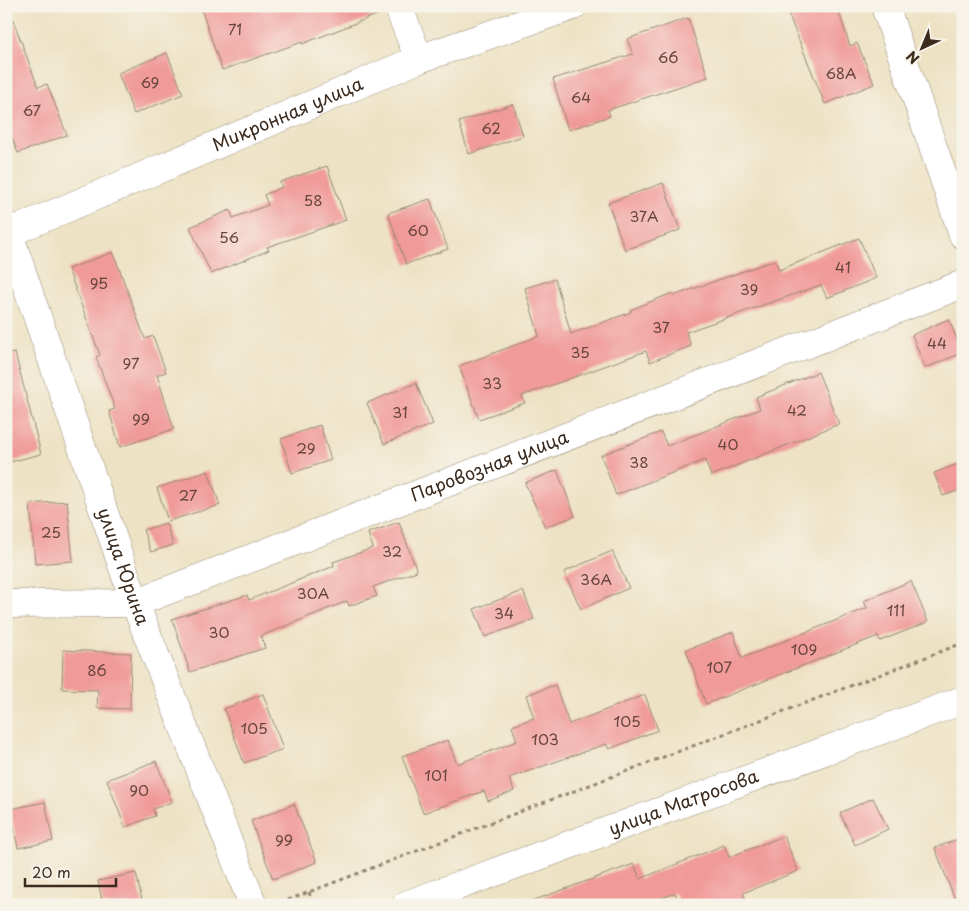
<svg xmlns="http://www.w3.org/2000/svg" width="969" height="911" font-family="'Playpen Sans',sans-serif">
<style>
.building{fill:#f09a99}
.lines{fill:none;stroke-linecap:round;stroke-linejoin:round}
.minor-casing{stroke:#948671;stroke-width:29}
.tertiary-casing{stroke:#948671;stroke-width:29}
.path{stroke:#948671;stroke-width:3;stroke-dasharray:4 4;stroke-linecap:butt}
.minor{stroke:#fff;stroke-width:28}
.tertiary{stroke:#fff;stroke-width:28}
.labels{text-anchor:middle;stroke-width:4;stroke-linejoin:round;paint-order:stroke}
.number-label{font-size:15px;fill:#68463d}
.street-label{font-size:18px;fill:#3b2a1e;stroke:#f7f3e8}
</style>
<rect width="100%" height="100%" fill="#f7f3e8"/>
<filter id="ink" filterUnits="userSpaceOnUse"><feTurbulence type="fractalNoise" baseFrequency=".02" numOctaves="2"/><feDisplacementMap in="SourceGraphic" scale="10" xChannelSelector="R" yChannelSelector="G"/><feConvolveMatrix kernelMatrix="1 2 1 2 8 2 1 2 1" color-interpolation-filters="sRGB"/></filter>
<filter id="wash" filterUnits="userSpaceOnUse"><feTurbulence type="fractalNoise" baseFrequency=".0096" numOctaves="4" result="noise"/><feDisplacementMap in="SourceGraphic" scale="20" xChannelSelector="R" yChannelSelector="G"/><feGaussianBlur stdDeviation="1.12" result="paint"/><feColorMatrix in="noise" values="0 0 0 0 0 0 0 0 0 0 0 0 0 0 0 0 0 1.4 0 .05"/><feComposite in="paint" operator="in"/></filter>
<g filter="url(#wash)">
<rect width="100%" height="100%" fill="#ede2c4"/>
<g id="blocks">
<!-- building -->
<path class="building" d="M200,6H383L384,12L302,44V42L222,70Z
M785,6H837L850,46L857,43L874,84L825,104Z
M6,9H9L38,87L47,84L67,135L18,153L6,123Z
M688,18L708,77L608,110L610,116L568,130L553,79L633,54L627,39Z
M167,53L183,94L134,114L118,73Z
M513,104L523,136L469,154L459,122Z
M327,166L346,220L267,247L269,250L211,274L190,227L230,210L233,218L268,205L264,195L282,187L280,182Z
M663,183L680,230L625,250L608,203Z
M430,199L448,249L406,264L388,213Z
M859,238L876,278L827,298L821,285L686,332L691,346L650,362L646,351L522,396L525,403L479,419L459,366L539,336L525,288L555,279L571,334L631,312L630,310L672,293L673,296L775,260L779,270Z
M113,252L145,339L153,336L166,372L157,375L174,429L120,447L109,411L115,409L96,357L100,355L68,269Z
M949,319L962,353L925,368L912,335Z
M15,353L41,454L6,463V354Z
M818,372L839,424L711,476L705,460L616,495L601,455L661,432L667,446L760,409L756,397Z
M416,383L433,424L384,444L367,403Z
M320,425L331,460L292,473L281,439Z
M963,462V489L943,496L934,473Z
M557,470L575,516L545,527L525,483Z
M208,471L220,505L168,521L157,488Z
M67,501L73,561L35,564L30,504Z
M399,522L417,571L373,587L377,596L349,606L347,601L261,636L265,648L190,672L172,619L247,595L249,600L334,566L333,562L373,548L368,533Z
M166,523L173,545L151,552L143,530Z
M612,551L629,588L581,609L564,572Z
M911,581L928,622L880,641L878,636L706,704L686,650L733,632L742,658L867,608L864,601Z
M523,591L534,619L485,637L474,609Z
M63,650L131,653L130,709L97,708L98,690L62,689Z
M555,685L569,724L645,695L658,730L609,749L606,744L509,778L514,791L488,801L484,791L423,813L402,756L448,740L457,764L517,741L512,726L534,718L526,695Z
M263,694L283,749L244,763L224,709Z
M156,761L172,802L153,809L155,816L125,827L107,780Z
M873,798L888,829L855,845L840,813Z
M45,802L53,841L18,848L10,809Z
M294,804L317,862L273,879L251,821Z
M784,836L798,871L743,893L748,905H680L675,893L649,903V905H529V902L634,864L640,879L724,845L729,857Z
M963,837V905H957L935,848Z
M136,873L143,905H103L98,881Z"/>
</g>
</g>
<g filter="url(#ink)">
<use href="#blocks" fill-opacity="0" stroke="#948671" stroke-width="1"/>
<g class="lines">
<defs>
<g id="minor">
<path d="M398,6L419,59"/>
<path d="M885,6L963,235"/>
<path id="s1" d="M6,225L135,603L253,905"/>
<path id="s2" d="M6,234L419,59L573,6"/>
<path id="s3" d="M6,604L135,603L963,284"/>
</g>
<g id="tertiary">
<path id="s4" d="M406,905L963,700"/>
</g>
</defs>
<!-- minor casing -->
<use href="#minor" class="minor-casing"/>
<!-- tertiary casing -->
<use href="#tertiary" class="tertiary-casing"/>
<!-- path -->
<path class="path" d="M309,892L313,905
M288,900L963,643"/>
<!-- minor -->
<use href="#minor" class="minor"/>
<!-- tertiary -->
<use href="#tertiary" class="tertiary"/>
</g>
</g>
<g class="labels">
<!-- number labels -->
<g class="number-label">
<text x="235" y="35">71</text>
<text x="668" y="63">66</text>
<text x="841" y="79">68А</text>
<text x="150" y="88">69</text>
<text x="581" y="103">64</text>
<text x="32" y="116">67</text>
<text x="491" y="134">62</text>
<text x="313" y="206">58</text>
<text x="644" y="222">37А</text>
<text x="418" y="236">60</text>
<text x="229" y="243">56</text>
<text x="843" y="273">41</text>
<text x="99" y="289">95</text>
<text x="749" y="295">39</text>
<text x="661" y="333">37</text>
<text x="937" y="349">44</text>
<text x="580" y="358">35</text>
<text x="131" y="369">97</text>
<text x="492" y="389">33</text>
<text x="797" y="416">42</text>
<text x="400" y="418">31</text>
<text x="141" y="425">99</text>
<text x="728" y="450">40</text>
<text x="306" y="454">29</text>
<text x="639" y="468">38</text>
<text x="188" y="501">27</text>
<text x="51" y="538">25</text>
<text x="392" y="557">32</text>
<text x="596" y="585">36А</text>
<text x="313" y="599">30А</text>
<text x="896" y="616">111</text>
<text x="504" y="619">34</text>
<text x="219" y="638">30</text>
<text x="804" y="655">109</text>
<text x="719" y="673">107</text>
<text x="97" y="676">86</text>
<text x="627" y="727">105</text>
<text x="254" y="734">105</text>
<text x="545" y="745">103</text>
<text x="436" y="781">101</text>
<text x="139" y="796">90</text>
<text x="284" y="846">99</text>
</g>
<!-- street labels -->
<g class="street-label">
<text dy="6" stroke="none"><textPath href="#s2" startOffset="306">Микронная улица</textPath></text>
<text dy="6" stroke="none"><textPath href="#s3" startOffset="509">Паровозная улица</textPath></text>
<text dy="6" stroke="none"><textPath href="#s1" startOffset="361">улица Юрина</textPath></text>
<text dy="6" stroke="none"><textPath href="#s4" startOffset="296">улица Матросова</textPath></text>
</g>
</g>
<!-- margin -->
<rect width="969" height="911" fill="none" stroke="#f7f3e8" stroke-width="25"/>
<!-- north arrow -->
<g transform="translate(922 48) rotate(224)" stroke="#f7f3e8" stroke-width="4" paint-order="stroke">
<path d="M0-4L9 19L0 12L-9 19Z" fill="#3b2a1e"/>
<text y="-8" font-size="14" font-weight="bold" text-anchor="middle" fill="#3b2a1e">N</text>
</g>
<!-- scale -->
<path d="M25 878v8h91v-8" fill="none" stroke="#3b2a1e" stroke-width="2.5"/>
<text x="32" y="878" font-size="15" fill="#3b2a1e" stroke="#f7f3e8" stroke-width="4" paint-order="stroke">20 m</text>
</svg>
